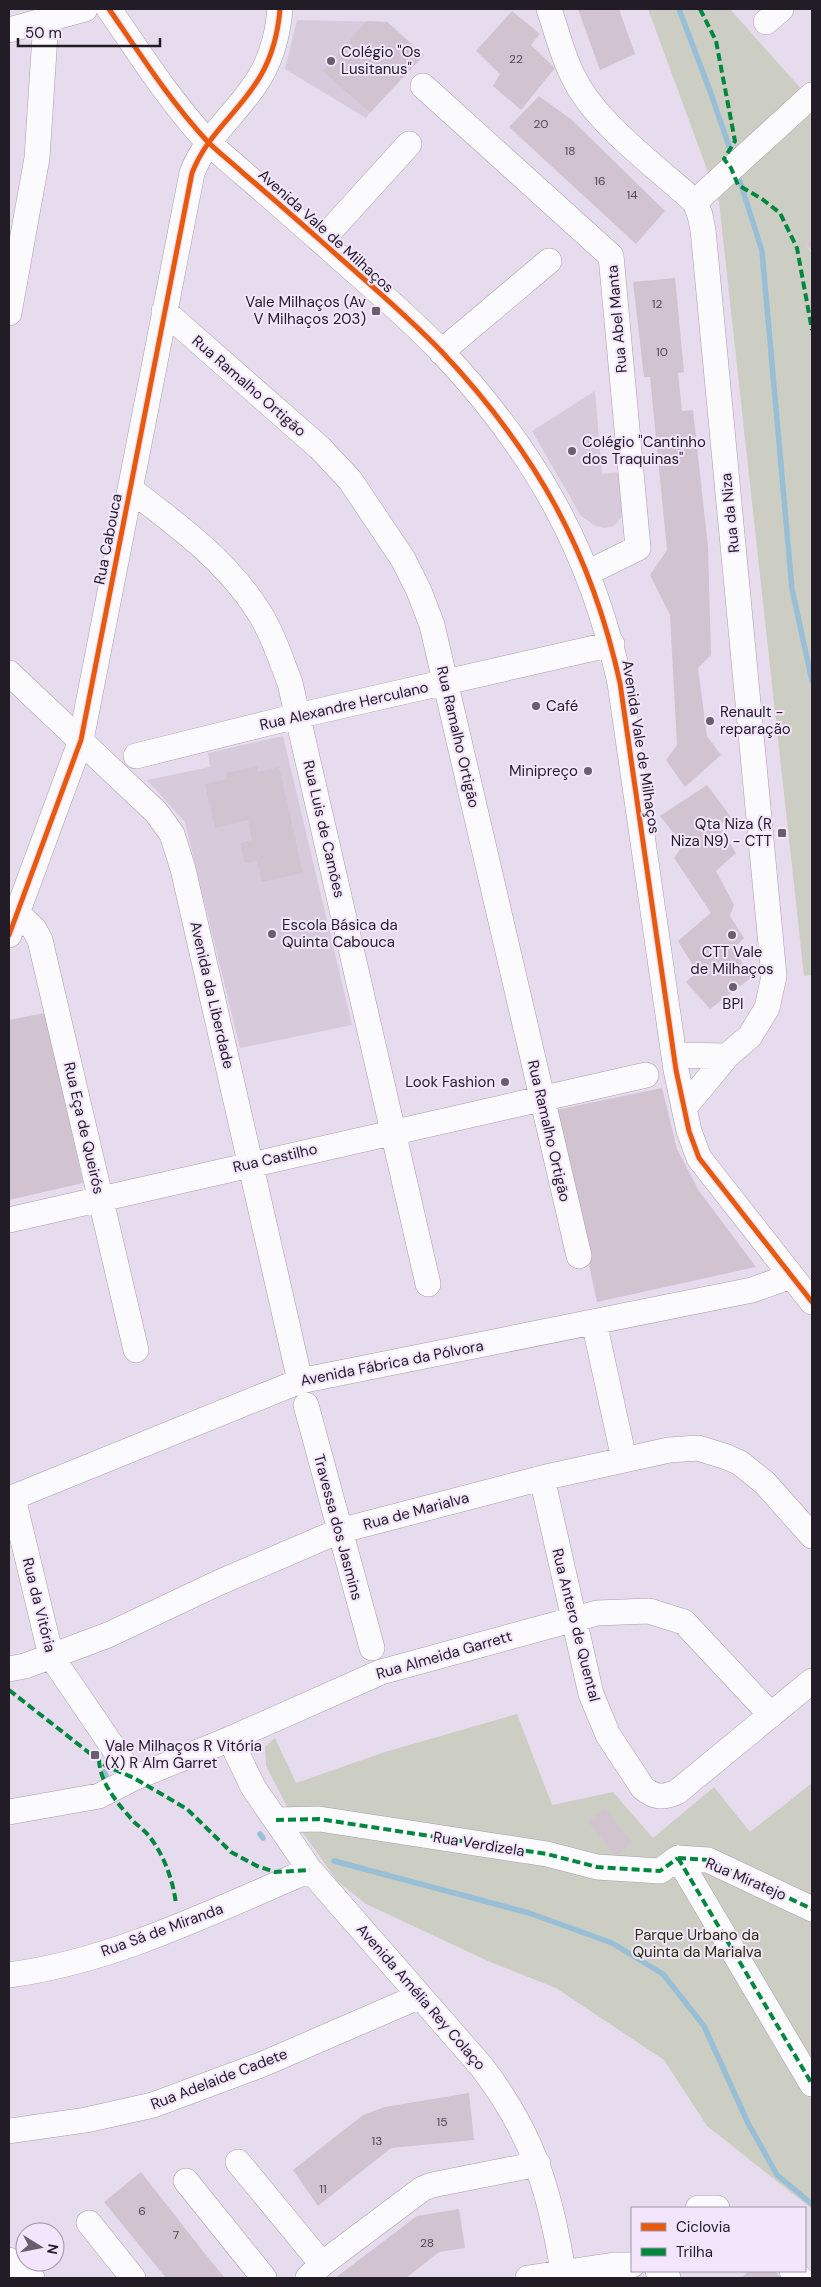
<svg xmlns="http://www.w3.org/2000/svg" width="821" height="2287" font-family="'DM Sans',sans-serif">
<style>
.education{fill:#d6cadb}
.green{fill:#cccec3}
.lines{fill:none;stroke-linecap:round;stroke-linejoin:round}
.stream{stroke:#99bfd7;stroke-width:5.5}
.building{fill:#d2c3d1}
.minor-casing{stroke:#a79eab;stroke-width:26}
.minor{stroke:#fbfafc;stroke-width:25}
.quiet{stroke:#00873e;stroke-width:4;stroke-dasharray:8 4;stroke-linecap:butt}
.cycleway-casing{stroke:#f3e5fc;stroke-width:8}
.cycleway{stroke:#e8590c;stroke-width:5}
.poi-dot{fill:#675f6c;stroke:#f3e5fc;stroke-width:2}
.labels{text-anchor:middle;stroke-width:4;stroke-linejoin:round;paint-order:stroke}
.number-label{font-size:12px;fill:#514854}
.poi-label{font-size:15px;fill:#221c26;stroke:#f3e5fc;text-anchor:start}
.street-label{font-size:15px;fill:#221c26;stroke:#f3e5fc}
.park-label{font-size:15px;fill:#253009;stroke:#f3e5fc}
</style>
<rect width="100%" height="100%" fill="#e7dced"/>
<!-- education -->
<path class="education" d="M297,20L387,22L400,33L348,92L370,113L366,118L285,69Z
M595,391L602,474L621,472L624,514L614,526L604,528L594,525L581,516L532,431Z
M283,736L352,1025L240,1048L185,822L147,780L210,767L208,753Z"/>
<!-- green -->
<path class="green" d="M648,9H730L812,101V238L806,245L812,253V975L804,976L719,202Z
M517,1714L552,1805L613,1792L653,1838L714,1787L750,1832L812,1783V2209L707,2126L664,2060L556,1988L488,1961L366,1904L337,1881L294,1820L266,1766L265,1747L275,1738L296,1783L385,1752Z"/>
<g class="lines">
<!-- stream -->
<path class="stream" d="M679,9L710,91L730,149
M740,181L762,251L792,589L812,681
M104,1772L106,1775
M260,1834L263,1838
M334,1861L529,1913L612,1943L663,1974L704,2026L748,2123L777,2175L812,2204"/>
</g>
<!-- building -->
<path class="building" d="M578,9H619L635,54L600,70Z
M512,11L540,34L531,45L555,68L521,110L493,86L500,74L476,51Z
M367,21L387,22L424,55L370,113L323,71Z
M539,96L572,120L665,211L636,244L509,127Z
M812,238V251L806,245Z
M675,278L684,372L678,373L682,411L693,410L708,547L711,655L698,668L707,736L721,755L685,787L666,760L677,745L670,615L650,575L667,550L650,377H644L633,282Z
M257,766L258,772L279,767L303,873L262,882L257,861L245,863L240,843L252,840L248,820L215,828L205,784L227,779L226,773Z
M707,785L731,817L719,825L736,853L716,871L734,905L730,916L744,938L733,949L752,977L710,1009L686,982L697,972L678,941L711,913L674,858L683,845L660,816Z
M45,1013L83,1183L9,1200V1020Z
M662,1088L677,1149L699,1191L756,1267L597,1302L556,1110Z
M605,1809L632,1842L616,1856L588,1822Z
M469,2093L474,2140L391,2148L318,2206L293,2170L363,2115L385,2107Z
M141,2172L206,2255L225,2278H166L104,2202Z
M459,2209L465,2248L439,2252L406,2278H335L417,2216Z
M749,2271H774L782,2278H741Z"/>
<g class="lines">
<defs>
<path id="minor" d="M109,9C140,54 170,101 207,141C218,152 231,162 243,173C269,195 295,218 321,241C361,277 405,313 442,352C535,451 591,551 620,683L676,1070L689,1131L699,1158L812,1302
M549,9C557,32 563,59 575,80C596,123 659,169 695,202L700,215L703,230L774,976L767,1008L750,1036L727,1056L684,1108
M766,22L781,9
M9,30L85,9
M423,86L611,256L638,548L587,573
M695,202L812,95
M321,241L409,144
M164,311L320,448L350,480L403,559L419,591L432,625L579,1256
M9,313L37,158L46,20
M441,352L549,261
M130,489C176,524 223,558 255,606C271,629 280,657 290,683L428,1284
M9,673L156,812L172,834L183,869L300,1381
M136,756L297,716L612,644
M17,913L34,929L40,940L136,1350
M9,935L81,740L192,173C208,132 240,112 261,75C273,54 278,33 280,9
M674,1055L727,1056
M9,1220L646,1075
M594,1322L624,1459
M306,1405L372,1648
M542,1478L591,1694L608,1735L643,1788C655,1798 663,1798 677,1792L812,1681
M13,1498L51,1656L134,1778
M9,1499L300,1381L752,1290L791,1276
M9,1669L25,1666L108,1635L218,1583L339,1531L542,1478L669,1450L698,1448L727,1457L740,1463L765,1483L812,1536
M230,1739L253,1787L310,1870L481,2066C534,2134 551,2194 564,2278
M9,1812L99,1796L134,1778L230,1739L381,1672L597,1613L649,1611L684,1622L771,1715
M276,1820L319,1819L547,1854L597,1867L660,1871L678,1858
M678,1858L812,2084
M678,1858L708,1860L812,1909
M9,1975C115,1961 213,1911 310,1870
M9,2131L86,2120L153,2105L263,2064L420,1996
M238,2162L322,2264
M186,2181L264,2278
M698,2208H717
M89,2223L133,2278
M9,2260L32,2278
M658,2271L668,2278
M792,2271L800,2278
M308,2278L322,2264L422,2189L432,2185L538,2164
M528,2278L614,2265H632"/>
</defs>
<!-- minor casing -->
<use href="#minor" class="minor-casing"/>
<!-- minor -->
<use href="#minor" class="minor"/>
<!-- quiet -->
<path class="quiet" d="M700,9L716,41L735,141L724,159L731,168L738,185L762,199L780,213L797,248L812,330
M9,1690L106,1766L134,1778L187,1809L231,1852L257,1866L275,1872L310,1870
M99,1760C100,1784 119,1805 135,1823C140,1827 145,1831 149,1836C164,1855 173,1880 176,1904
M276,1820L319,1819L547,1854L597,1867L660,1871L678,1858
M678,1858L812,2084
M678,1858L708,1860L812,1909"/>
<defs>
<path id="cycleway" d="M109,9C140,54 170,101 207,141C218,152 231,162 243,173C269,195 295,218 321,241C361,277 405,313 442,352C535,451 591,551 620,683L676,1070L689,1131L699,1158L812,1302
M9,935L81,740L192,173C208,132 240,112 261,75C273,54 278,33 280,9"/>
</defs>
<!-- cycleway casing -->
<use href="#cycleway" class="cycleway-casing"/>
<!-- cycleway -->
<use href="#cycleway" class="cycleway"/>
</g>
<!-- markers -->
<g class="poi-dot">
<circle cx="331" cy="61" r="5"/>
<rect x="371" y="306" width="10" height="10" rx="2.5"/>
<circle cx="572" cy="451" r="5"/>
<circle cx="536" cy="706" r="5"/>
<circle cx="710" cy="721" r="5"/>
<circle cx="588" cy="771" r="5"/>
<rect x="777" y="828" width="10" height="10" rx="2.5"/>
<circle cx="272" cy="934" r="5"/>
<circle cx="732" cy="935" r="5"/>
<circle cx="733" cy="987" r="5"/>
<circle cx="505" cy="1082" r="5"/>
<rect x="90" y="1750" width="10" height="10" rx="2.5"/>
</g>
<g class="labels">
<!-- number labels -->
<g class="number-label">
<text x="516" y="63">22</text>
<text x="541" y="128">20</text>
<text x="570" y="155">18</text>
<text x="600" y="185">16</text>
<text x="632" y="199">14</text>
<text x="657" y="308">12</text>
<text x="662" y="356">10</text>
<text x="442" y="2126">15</text>
<text x="377" y="2145">13</text>
<text x="323" y="2193">11</text>
<text x="142" y="2215">6</text>
<text x="176" y="2239">7</text>
<text x="427" y="2247">28</text>
</g>
<!-- poi labels -->
<g class="poi-label">
<text x="341" y="57">Colégio "Os<tspan x="341" dy="17">Lusitanus"</tspan></text>
<text x="366" y="307" text-anchor="end">Vale Milhaços (Av<tspan x="366" dy="17">V Milhaços 203)</tspan></text>
<text x="582" y="447">Colégio "Cantinho<tspan x="582" dy="17">dos Traquinas"</tspan></text>
<text x="546" y="711">Café</text>
<text x="720" y="717">Renault -<tspan x="720" dy="17">reparação</tspan></text>
<text x="578" y="776" text-anchor="end">Minipreço</text>
<text x="772" y="829" text-anchor="end">Qta Niza (R<tspan x="772" dy="17">Niza N9) - CTT</tspan></text>
<text x="282" y="930">Escola Básica da<tspan x="282" dy="17">Quinta Cabouca</tspan></text>
<text x="732" y="957" text-anchor="middle">CTT Vale<tspan x="732" dy="17">de Milhaços</tspan></text>
<text x="733" y="1009" text-anchor="middle">BPI</text>
<text x="495" y="1087" text-anchor="end">Look Fashion</text>
<text x="105" y="1751">Vale Milhaços R Vitória<tspan x="105" dy="17">(X) R Alm Garret</tspan></text>
</g>
<!-- street labels -->
<g class="street-label">
<text transform="translate(326 231) rotate(42)" y="5">Avenida Vale de Milhaços</text>
<text transform="translate(617 319) rotate(-95)" y="5">Rua Abel Manta</text>
<text transform="translate(249 386) rotate(41)" y="5">Rua Ramalho Ortigão</text>
<text transform="translate(730 513) rotate(-96)" y="5">Rua da Niza</text>
<text transform="translate(108 539) rotate(-79)" y="5">Rua Cabouca</text>
<text transform="translate(344 706) rotate(-13)" y="5">Rua Alexandre Herculano</text>
<text transform="translate(458 737) rotate(77)" y="5">Rua Ramalho Ortigão</text>
<text transform="translate(641 747) rotate(81)" y="5">Avenida Vale de Milhaços</text>
<text transform="translate(324 829) rotate(77)" y="5">Rua Luis de Camões</text>
<text transform="translate(212 995) rotate(77)" y="5">Avenida da Liberdade</text>
<text transform="translate(84 1128) rotate(77)" y="5">Rua Eça de Queirós</text>
<text transform="translate(549 1131) rotate(77)" y="5">Rua Ramalho Ortigão</text>
<text transform="translate(275 1158) rotate(-13)" y="5">Rua Castilho</text>
<text transform="translate(392 1363) rotate(-11)" y="5">Avenida Fábrica da Pólvora</text>
<text transform="translate(416 1511) rotate(-15)" y="5">Rua de Marialva</text>
<text transform="translate(338 1527) rotate(75)" y="5">Travessa dos Jasmins</text>
<text transform="translate(39 1605) rotate(76)" y="5">Rua da Vitória</text>
<text transform="translate(576 1625) rotate(76)" y="5">Rua Antero de Quental</text>
<text transform="translate(444 1655) rotate(-16)" y="5">Rua Almeida Garrett</text>
<text transform="translate(479 1844) rotate(9)" y="5">Rua Verdizela</text>
<text transform="translate(746 1879) rotate(23)" y="5">Rua Miratejo</text>
<text transform="translate(162 1930) rotate(-20)" y="5">Rua Sá de Miranda</text>
<text transform="translate(421 1997) rotate(49)" y="5">Avenida Amélia Rey Colaço</text>
<text transform="translate(219 2079) rotate(-21)" y="5">Rua Adelaide Cadete</text>
</g>
<!-- park labels -->
<g class="park-label">
<text x="697" y="1940">Parque Urbano da<tspan x="697" dy="17">Quinta da Marialva</tspan></text>
</g>
</g>
<!-- border -->
<rect width="821" height="2287" fill="none" stroke="#221c26" stroke-width="20"/>
<!-- legend -->
<rect x="631" y="2207" width="175" height="65" fill="#f3e5fc" stroke="#9f95a6"/>
<rect x="641" y="2223" width="25" height="8" fill="#e8590c" stroke="#9f95a6"/>
<text x="676" y="2232" font-size="15" fill="#221c26">Ciclovia</text>
<rect x="641" y="2248" width="25" height="8" fill="#00873e" stroke="#9f95a6"/>
<text x="676" y="2257" font-size="15" fill="#221c26">Trilha</text>
<!-- north arrow -->
<g transform="translate(40 2247) rotate(100)"><circle r="24" fill="#f3e5fc" stroke="#9f95a6"/>
<path d="M0-4L9 19L0 12L-9 19Z" fill="#675f6c"/>
<text y="-8" font-size="14" font-weight="bold" text-anchor="middle" fill="#221c26">N</text>
</g>
<!-- scale -->
<path d="M18 38v8h142v-8" fill="none" stroke="#221c26" stroke-width="2.5"/>
<text x="25" y="38" font-size="15" fill="#221c26" stroke="#f3e5fc" stroke-width="4" paint-order="stroke">50 m</text>
</svg>
